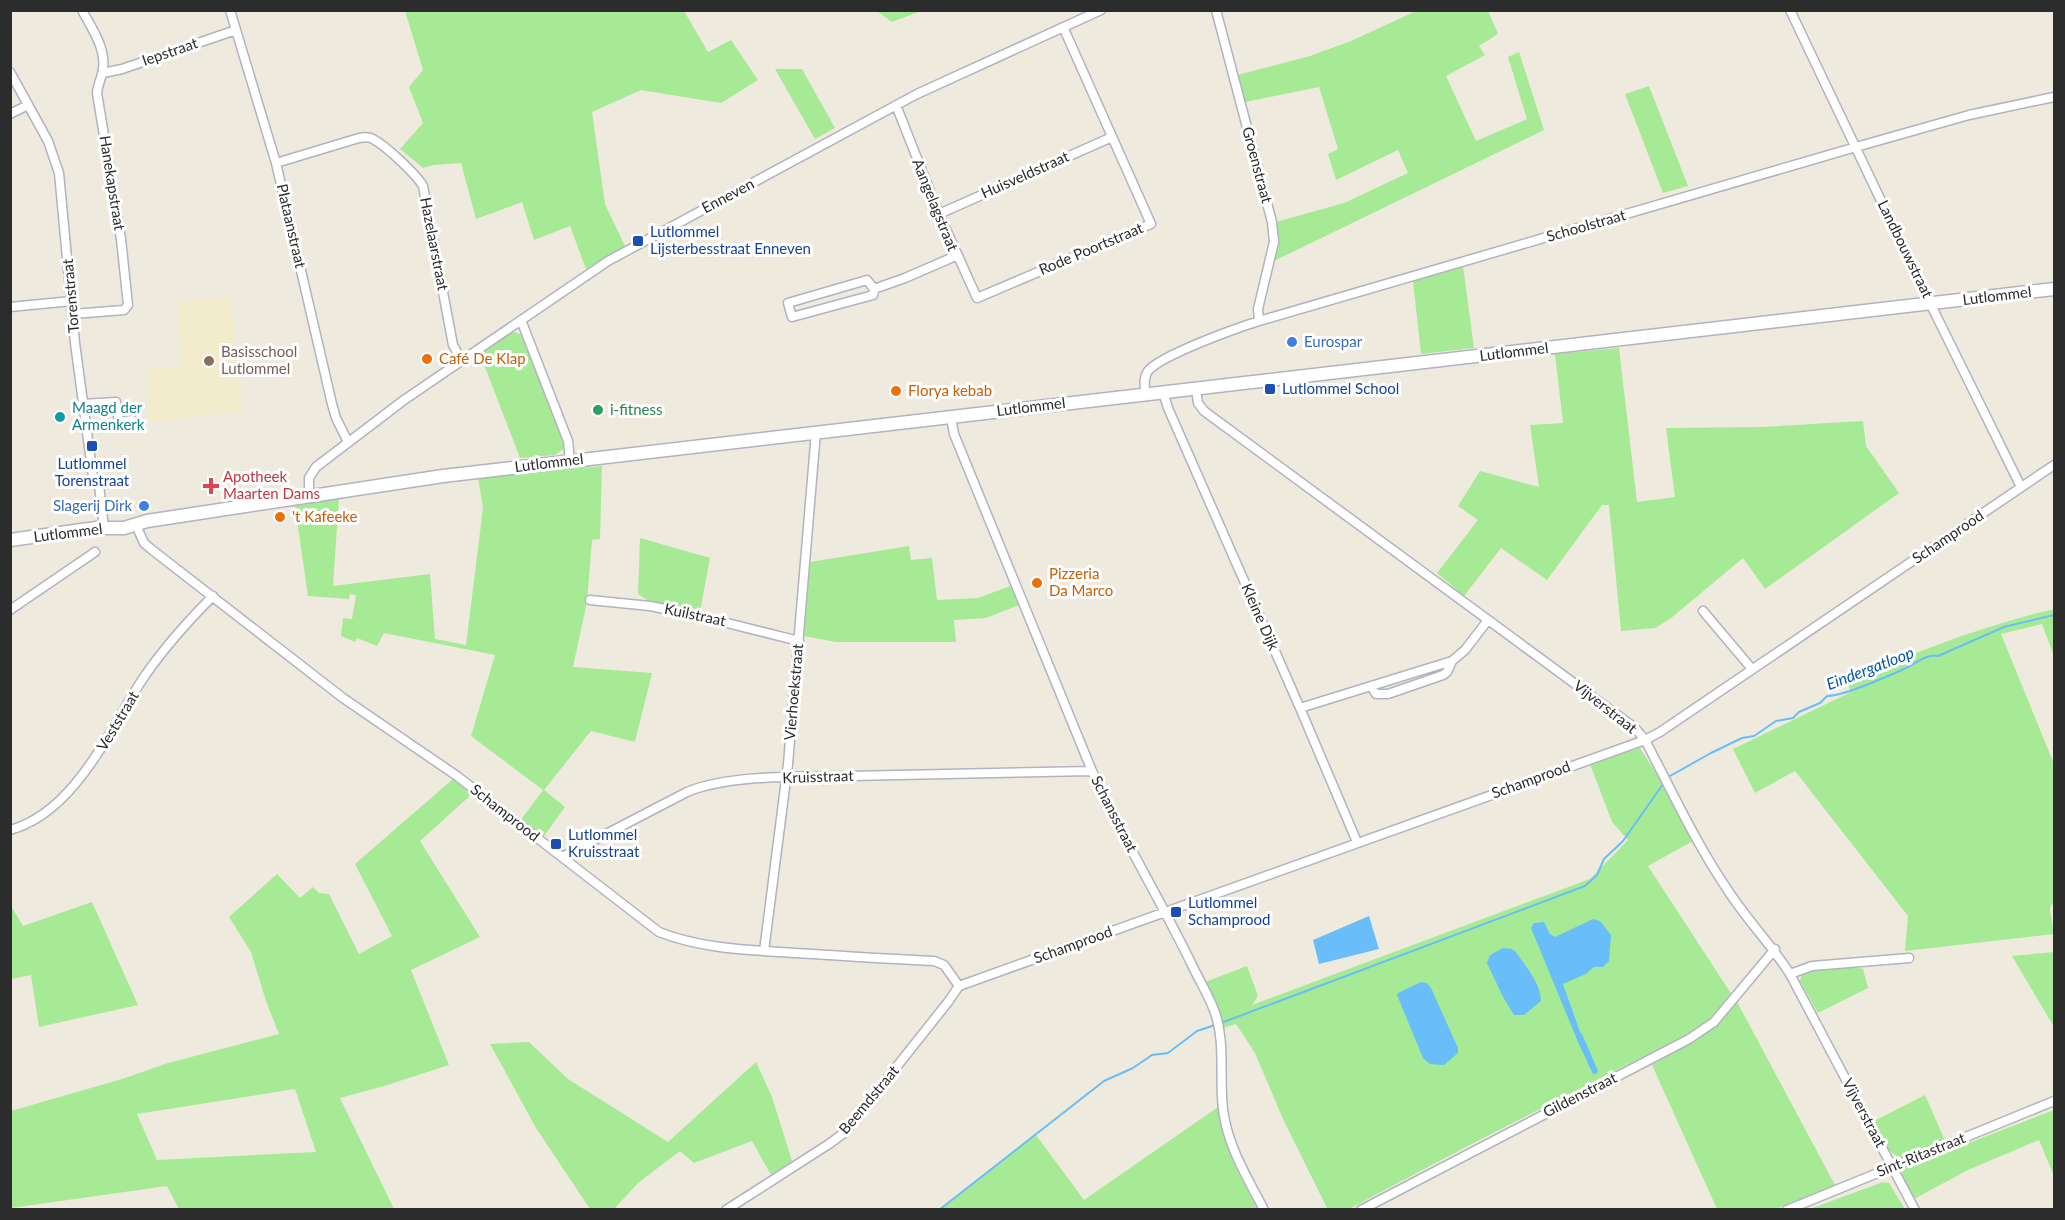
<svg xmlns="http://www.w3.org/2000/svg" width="2065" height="1220" font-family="Lato,sans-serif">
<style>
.education{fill:#f2ebcc}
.green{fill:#a6ea96;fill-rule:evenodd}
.water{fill:#69bdf9}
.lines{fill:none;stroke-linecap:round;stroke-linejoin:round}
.stream{stroke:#69bdf9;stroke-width:2}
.minor-casing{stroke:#b2b2c1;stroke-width:11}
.secondary-casing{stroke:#b2b2c1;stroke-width:15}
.minor{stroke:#fff;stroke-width:8}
.secondary{stroke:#fff;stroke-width:12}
.transit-dot{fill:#1a4fb4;stroke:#fff;stroke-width:2}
.shop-dot{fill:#3f7fe0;stroke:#fff;stroke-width:2}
.food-dot{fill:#e8710a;stroke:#fff;stroke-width:2}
.education-dot{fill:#8d6e63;stroke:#fff;stroke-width:2}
.leisure-dot{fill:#2e9e5b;stroke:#fff;stroke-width:2}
.culture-dot{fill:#0f9aa8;stroke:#fff;stroke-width:2}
.health-dot{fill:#e0444e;stroke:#fff;stroke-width:2}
.labels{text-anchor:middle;stroke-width:6;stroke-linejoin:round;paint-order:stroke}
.street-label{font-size:15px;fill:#2c2c2c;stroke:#fff}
.transit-label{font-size:15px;fill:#164399;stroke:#fff;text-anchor:start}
.shop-label{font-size:15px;fill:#366cbe;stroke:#fff;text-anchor:start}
.education-label{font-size:15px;fill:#785e54;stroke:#fff;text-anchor:start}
.food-label{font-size:15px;fill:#c56008;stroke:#fff;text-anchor:start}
.culture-label{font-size:15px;fill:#0d838f;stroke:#fff;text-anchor:start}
.leisure-label{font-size:15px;fill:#27864d;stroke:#fff;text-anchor:start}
.health-label{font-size:15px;fill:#be3a42;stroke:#fff;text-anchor:start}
.water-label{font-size:16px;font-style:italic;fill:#0257ab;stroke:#fff}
</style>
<rect width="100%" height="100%" fill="#efeade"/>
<!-- education -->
<path class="education" d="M230,297L243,411L150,422L147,381L149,380L147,369L182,365L176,302Z"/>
<!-- green -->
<path class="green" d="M405,11H684L708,52L731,40L758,80L721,103L641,90L592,112L605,204L625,246L586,269L570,226L534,240L522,202L476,219L461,163L433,165L423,168L400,149L423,123L409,87L423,70Z
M877,11H921L892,22Z
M1416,11H1488L1498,34L1479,46L1485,55L1446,76L1476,141L1527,119L1508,57L1519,52L1544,130L1274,261L1278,247L1276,222L1344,203L1408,173L1398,150L1336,180L1328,154L1338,149L1319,87L1245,102L1237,75L1310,56L1351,41Z
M775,69H802L835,128L815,139Z
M1649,86L1688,186L1663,193L1625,94Z
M1463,266L1474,348L1421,354L1413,281Z
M512,331L522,335L564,442V448L555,455L520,458L480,354Z
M1619,348L1637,502L1675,497L1666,428L1762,427L1863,421L1866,446L1899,493L1765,589L1743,558L1670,619L1655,628L1621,631L1609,505H1602L1547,580L1501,548L1464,596L1437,573L1478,520L1458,506L1480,471L1539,487L1530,425L1563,423L1555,354Z
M602,466L600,539L592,540L587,602L573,667L652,673L635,742L591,731L544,790L565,807L542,839L520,821L543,790L471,736L495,655L384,633L377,646L357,638L355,642L341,636L343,618L352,619L356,595L350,594L349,599L308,596L295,506L339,498L333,586L430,574L435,639L466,645L483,508L478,477Z
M640,538L710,558L700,612L649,601L638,594Z
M909,546L911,560L932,558L937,600L978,598L1010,586L1019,605L986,618L954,620L956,642H836L804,636L810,562Z
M2054,609V656L2042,624L2001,634L2054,764V906L2051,904L2050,910L2054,934L1905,951L1908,916L1795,771L1755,793L1733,749L1851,692L1847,682L1856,678C1920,650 1986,625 2054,609Z
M1640,748L1661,781L1693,841L1648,866L1732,995L1701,1027L1462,1149L1349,1209L1328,1210L1283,1119L1255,1053L1236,1024L1223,1028L1217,1006L1205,982L1247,966L1258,996L1252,1005L1590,879L1628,840L1612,822L1590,764Z
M453,779L472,794L420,841L480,937L411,970L449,1065L384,1086L340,1098L394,1209H179L167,1186L11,1208V1111L122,1079L168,1063L279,1034L266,1001L251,952L229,917L277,874L300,898L313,887L319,893L329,894L359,954L392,936L355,864ZM295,1089L316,1152L157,1160L137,1114Z
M92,902L138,1005L39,1027L31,975L11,979V906L23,926Z
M2054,952V1027L2012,956Z
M1853,967L1863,969L1868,988L1818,1013L1800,981L1802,973L1815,968Z
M1736,1000L1835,1185L1776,1209H1717L1652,1065L1713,1029Z
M529,1042L568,1079L668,1142L756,1062L772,1097L792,1161L771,1175L752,1141L694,1163L680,1151L638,1183L614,1209H590L536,1128L490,1044Z
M1925,1095L1945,1141L1902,1157C1886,1156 1881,1134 1874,1121Z
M1218,1107C1222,1146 1240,1175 1257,1209H939L1036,1135L1084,1200Z
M2054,1110V1176L2039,1140L1968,1170L1914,1199L1902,1174L1903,1169L1906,1167Z
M1883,1182L1889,1183L1905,1209H1810Z"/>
<!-- water -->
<path class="water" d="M1369,916L1379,949L1319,964L1313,940Z
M1593,919L1600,921L1611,935L1609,961L1603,967H1594L1586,974L1563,984L1580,1032L1582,1034L1598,1071L1596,1074H1593L1578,1042L1531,928L1534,923L1544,922L1550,934L1555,937Z
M1503,948L1512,949L1516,952C1525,966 1541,983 1541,1001L1524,1015H1514L1503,997L1487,963L1490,955Z
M1421,982L1427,983L1431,988L1458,1048V1053L1444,1065L1430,1064L1423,1058L1397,995L1398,993Z"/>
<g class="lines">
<!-- stream -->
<path class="stream" d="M1670,776L1711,753L1742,738L1754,736L1776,721L1793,718L1799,712L1820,703L1827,696C1845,696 1886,677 1904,669C1914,665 1927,653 1938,656L2004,627L2054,615
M1221,1023L1585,886L1597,875L1604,859L1623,841L1663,784
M939,1210L1104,1081L1133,1068L1152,1055L1168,1053L1197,1031L1215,1025"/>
<defs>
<path id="minor" d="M230,10L276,163L332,404L336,418L348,442
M1216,10L1272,222L1274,242L1258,309L1259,321
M1790,10L1927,297L2021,487
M10,72L48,141L59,173L75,343L93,477L99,485L104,528
M103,73L122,69L236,30
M896,105L939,214L977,298L1151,224L1064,29
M10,114L28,105
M276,163L359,138C364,137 369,137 373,139C386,146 416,174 423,186L453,345L462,361
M939,214L1112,137
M874,289L873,295L792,317L788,303L867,280L874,289L905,278L958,255
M10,307L72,301
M73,314L124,310L128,305L121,239L97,93C98,84 102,77 103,69C106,48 92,29 82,10
M521,320L568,441L570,461
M1196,389L1198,403L1204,411L1635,728L1645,740C1671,789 1695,842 1727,889C1746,919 1771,944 1790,974L1915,1210
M1163,392L1168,408L1300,708L1357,842
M1145,394C1145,386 1143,378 1148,371C1161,355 1237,328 1259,321L1856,147L1969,115L2054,97
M82,404L116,402L119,422L132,420
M951,417L954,434L1092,771C1122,837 1160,899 1192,965C1199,980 1208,994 1214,1010C1226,1041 1219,1076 1223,1109C1227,1145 1247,1177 1264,1210
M309,496V478L316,467L404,400L608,261L917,94L1101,10
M136,525L144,543L151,549L343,698L457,776L659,932C702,949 750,950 795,953C842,956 888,959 934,961L944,965L959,986
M590,600L650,606L695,615L799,641
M10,610L95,552
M1703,611L1752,669
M1371,686L1376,694H1388L1443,675L1447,672L1452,661
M1300,708L1452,661L1465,650L1488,620
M10,830C76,812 110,728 144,677C164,648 189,620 213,596
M562,857L687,792C730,774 802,777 850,776C930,774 1011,773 1092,771
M764,951L788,764L816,432
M1790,974L1812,966L1909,958
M959,986L1645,740L1660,732L2054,465
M726,1210L829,1144L844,1133L948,1002L959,986
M1361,1210L1689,1039L1714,1022L1775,949
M1787,1210L2054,1101"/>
<path id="secondary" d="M10,540L96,528H124L147,521L443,476L2054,289"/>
</defs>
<!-- minor casing -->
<use href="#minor" class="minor-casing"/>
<!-- secondary casing -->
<use href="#secondary" class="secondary-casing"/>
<!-- minor -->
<use href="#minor" class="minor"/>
<!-- secondary -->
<use href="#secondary" class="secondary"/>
</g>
<!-- markers -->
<g class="transit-dot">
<rect x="632" y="235" width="12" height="12" rx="3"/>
<rect x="1264" y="383" width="12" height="12" rx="3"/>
<rect x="86" y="440" width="12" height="12" rx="3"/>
<rect x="550" y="838" width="12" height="12" rx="3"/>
<rect x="1170" y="906" width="12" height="12" rx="3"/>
</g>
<g class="shop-dot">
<circle cx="1292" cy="342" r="6"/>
<circle cx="144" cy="506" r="6"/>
</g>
<g class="food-dot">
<circle cx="427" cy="359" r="6"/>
<circle cx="896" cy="391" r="6"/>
<circle cx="280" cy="517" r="6"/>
<circle cx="1037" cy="583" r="6"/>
</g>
<circle class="education-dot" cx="209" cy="361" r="6"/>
<circle class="leisure-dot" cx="598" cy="410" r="6"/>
<circle class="culture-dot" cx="60" cy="417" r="6"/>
<path class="health-dot" d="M208 477h6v6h6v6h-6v6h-6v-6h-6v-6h6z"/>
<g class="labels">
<!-- street labels -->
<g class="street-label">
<text transform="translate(170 52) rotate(-19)" y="5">Iepstraat</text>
<text transform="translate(1257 165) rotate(75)" y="5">Groenstraat</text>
<text transform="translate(1025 175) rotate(-24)" y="5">Huisveldstraat</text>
<text transform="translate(112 183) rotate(81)" y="5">Hanekapstraat</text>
<text transform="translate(728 196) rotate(-28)" y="5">Enneven</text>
<text transform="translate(935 205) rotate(68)" y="5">Aangelagstraat</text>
<text transform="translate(291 226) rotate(77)" y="5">Plataanstraat</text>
<text transform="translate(1586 226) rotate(-16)" y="5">Schoolstraat</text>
<text transform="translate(434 244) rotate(79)" y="5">Hazelaarstraat</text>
<text transform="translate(1091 249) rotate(-23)" y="5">Rode Poortstraat</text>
<text transform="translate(1905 249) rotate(64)" y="5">Landbouwstraat</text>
<text transform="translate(71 296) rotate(-95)" y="5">Torenstraat</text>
<text transform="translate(1997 296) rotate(-7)" y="5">Lutlommel</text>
<text transform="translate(1514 352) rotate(-7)" y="5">Lutlommel</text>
<text transform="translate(1031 407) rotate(-7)" y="5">Lutlommel</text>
<text transform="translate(549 463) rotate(-7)" y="5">Lutlommel</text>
<text transform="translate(68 533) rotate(-7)" y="5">Lutlommel</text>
<text transform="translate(1948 537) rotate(-34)" y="5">Schamprood</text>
<text transform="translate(695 615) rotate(12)" y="5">Kuilstraat</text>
<text transform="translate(1260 617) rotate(66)" y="5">Kleine Dijk</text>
<text transform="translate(794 692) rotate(-85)" y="5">Vierhoekstraat</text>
<text transform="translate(1605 707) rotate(38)" y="5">Vijverstraat</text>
<text transform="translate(118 721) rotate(-59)" y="5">Veststraat</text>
<text transform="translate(818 777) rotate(-2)" y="5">Kruisstraat</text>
<text transform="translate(1531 780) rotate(-20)" y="5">Schamprood</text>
<text transform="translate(505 813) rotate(38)" y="5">Schamprood</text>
<text transform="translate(1114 814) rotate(63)" y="5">Schansstraat</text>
<text transform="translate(1073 945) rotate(-20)" y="5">Schamprood</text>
<text transform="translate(1580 1095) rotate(-27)" y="5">Gildenstraat</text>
<text transform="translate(869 1100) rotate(-50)" y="5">Beemdstraat</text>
<text transform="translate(1864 1113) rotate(62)" y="5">Vijverstraat</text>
<text transform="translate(1921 1155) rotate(-22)" y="5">Sint-Ritastraat</text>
</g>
<!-- transit labels -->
<g class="transit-label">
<text x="650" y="237">Lutlommel<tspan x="650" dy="17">Lijsterbesstraat Enneven</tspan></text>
<text x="1282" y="394">Lutlommel School</text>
<text x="92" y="469" text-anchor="middle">Lutlommel<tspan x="92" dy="17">Torenstraat</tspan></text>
<text x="568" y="840">Lutlommel<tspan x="568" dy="17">Kruisstraat</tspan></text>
<text x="1188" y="908">Lutlommel<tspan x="1188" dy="17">Schamprood</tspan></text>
</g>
<!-- shop labels -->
<g class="shop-label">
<text x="1304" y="347">Eurospar</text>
<text x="132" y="511" text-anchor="end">Slagerij Dirk</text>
</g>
<!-- education labels -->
<g class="education-label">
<text x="221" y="357">Basisschool<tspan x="221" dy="17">Lutlommel</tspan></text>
</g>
<!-- food labels -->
<g class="food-label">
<text x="439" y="364">Café De Klap</text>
<text x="908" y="396">Florya kebab</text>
<text x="292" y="522">'t Kafeeke</text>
<text x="1049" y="579">Pizzeria<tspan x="1049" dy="17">Da Marco</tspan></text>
</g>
<!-- culture labels -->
<g class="culture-label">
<text x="72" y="413">Maagd der<tspan x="72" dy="17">Armenkerk</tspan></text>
</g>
<!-- leisure labels -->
<g class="leisure-label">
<text x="610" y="415">i-fitness</text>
</g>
<!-- health labels -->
<g class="health-label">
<text x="223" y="482">Apotheek<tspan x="223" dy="17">Maarten Dams</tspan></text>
</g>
<!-- water labels -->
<g class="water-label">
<text transform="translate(1870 668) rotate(-21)" y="6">Eindergatloop</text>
</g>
</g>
<!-- border -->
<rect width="2065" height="1220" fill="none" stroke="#2c2c2c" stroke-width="24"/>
</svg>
